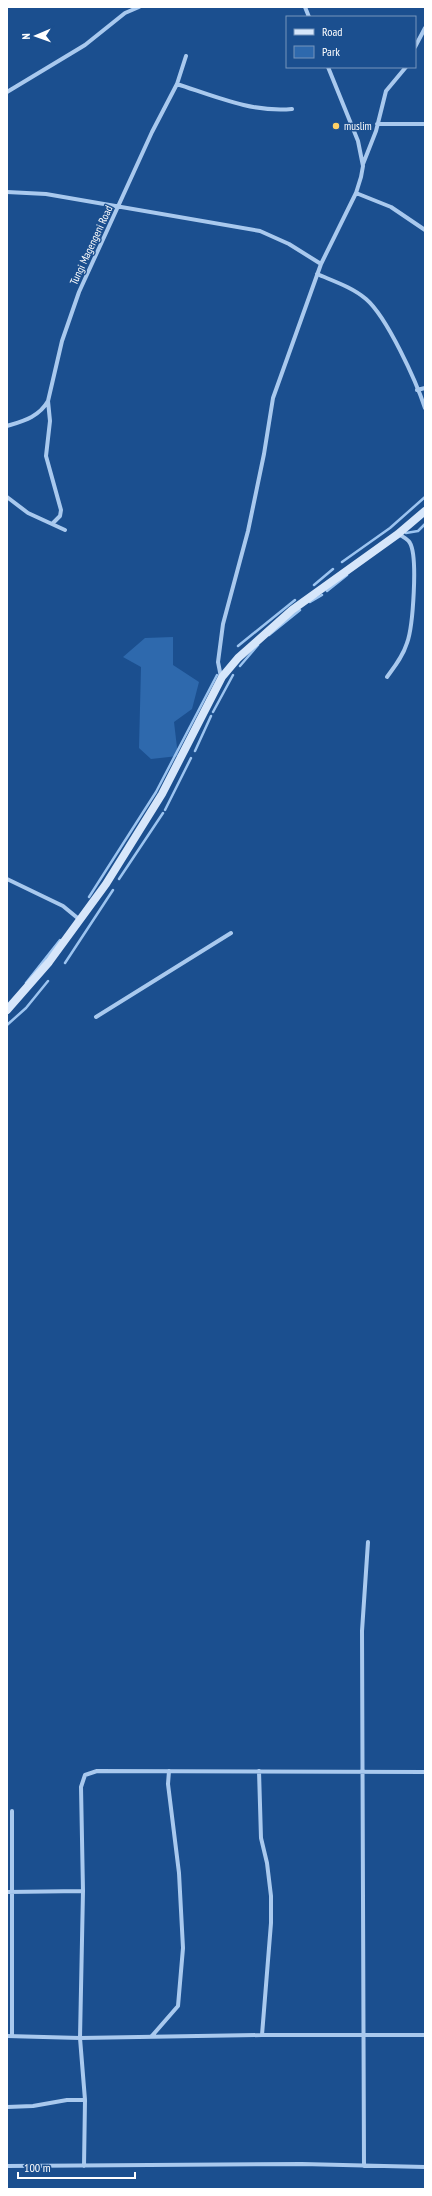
<svg xmlns="http://www.w3.org/2000/svg" width="432" height="2196" font-family="'PT Sans Narrow',sans-serif">
<style>
.green{fill:#2e69ad}
.lines{fill:none;stroke-linecap:round;stroke-linejoin:round}
.stream{stroke:#9cc4f0;stroke-width:2.5}
.minor{stroke:#a9c9ee;stroke-width:4}
.secondary{stroke:#d6e6fa;stroke-width:8}
.poi-dot{fill:#ffd166;stroke:#1b4f8f;stroke-width:1.5}
.labels{text-anchor:middle;stroke-width:3;stroke-linejoin:round;paint-order:stroke}
.poi-label{font-size:11px;fill:#fff;stroke:#1b4f8f;text-anchor:start}
.street-label{font-size:11px;fill:#fff;stroke:#1b4f8f}
</style>
<rect width="100%" height="100%" fill="#1b4f8f"/>
<!-- green -->
<path class="green" d="M173,637V665L199,682L192,709L174,722L178,756L151,759L139,748L141,667L123,657L145,638Z"/>
<g class="lines">
<!-- stream -->
<path class="stream" d="M406,533L418,531L425,524
M342,562L390,528L425,497
M314,585L333,569
M327,591L347,575
M310,602L322,595
M269,635L300,610
M238,646L295,600
M240,666L258,645
M213,712L233,675
M195,751L211,716
M165,810L191,758
M119,879L163,813
M89,897L156,792L217,675
M65,963L113,890
M26,983L60,940
M7,1025L26,1008L48,981"/>
<!-- minor -->
<path class="minor" d="M305,7L309,17
M415,47L425,28
M177,84C214,96 253,113 292,109
M7,92L85,45L125,13L139,7
M377,124H425
M363,164L376,131L386,91L406,67
M7,192L46,194L260,231L289,244L321,264
M356,193L391,207L425,230
M317,274C333,281 352,287 366,299C387,317 416,381 425,408
M417,390L425,388
M48,401L50,421L46,456L61,510L60,516L53,523
M7,426C23,421 39,417 48,401L62,341L79,292L152,132L177,84L186,56
M7,497L28,513L65,530
M221,677L218,662L223,624L248,531L264,454L273,398L321,264L356,193L361,177L363,166L358,141L328,67
M387,677C395,666 403,656 407,643C413,627 418,557 410,543C408,539 402,536 398,534
M7,879L63,906L80,920
M96,1017L231,933
M259,1771L261,1838L267,1863L271,1896V1923L262,2035
M12,1811V2036
M7,1892L83,1891
M7,2036L80,2038L262,2035H425
M151,2037L178,2006L183,1948L179,1873L168,1784L169,1771
M7,2107L33,2106L67,2100H85
M7,2166L302,2164L425,2167
M84,2166L85,2100L80,2038L83,1891L81,1787L85,1775L97,1771L425,1772
M364,2166L362,1631L368,1542"/>
<!-- secondary -->
<path class="secondary" d="M7,1010L49,962L106,884L162,794L222,677L238,658L292,610L398,534L425,511"/>
</g>
<!-- markers -->
<circle class="poi-dot" cx="336" cy="126" r="4"/>
<g class="labels">
<!-- poi labels -->
<g class="poi-label">
<text x="344" y="130">muslim</text>
</g>
<!-- street labels -->
<g class="street-label">
<text transform="translate(91 245) rotate(-65)" y="4">Tungi Magengeni Road</text>
</g>
</g>
<!-- border -->
<rect width="432" height="2196" fill="none" stroke="#ffffff" stroke-width="16"/>
<!-- legend -->
<rect x="286" y="16" width="130" height="52" fill="#1b4f8f" stroke="#7695bc"/>
<rect x="294" y="29" width="20" height="6" fill="#d6e6fa" stroke="#7695bc"/>
<text x="322" y="36" font-size="12" fill="#ffffff">Road</text>
<rect x="294" y="46" width="20" height="12" fill="#2e69ad" stroke="#7695bc"/>
<text x="322" y="56" font-size="12" fill="#ffffff">Park</text>
<!-- north arrow -->
<g transform="translate(36 36) rotate(268)" stroke="#1b4f8f" stroke-width="3" paint-order="stroke">
<path d="M0-3L7 15L0 10L-7 15Z" fill="#ffffff"/>
<text y="-6" font-size="11" font-weight="bold" text-anchor="middle" fill="#ffffff">N</text>
</g>
<!-- scale -->
<path d="M18 2172v6h117v-6" fill="none" stroke="#ffffff" stroke-width="2"/>
<text x="24" y="2172" font-size="12" fill="#ffffff" stroke="#1b4f8f" stroke-width="3" paint-order="stroke">100 m</text>
</svg>
